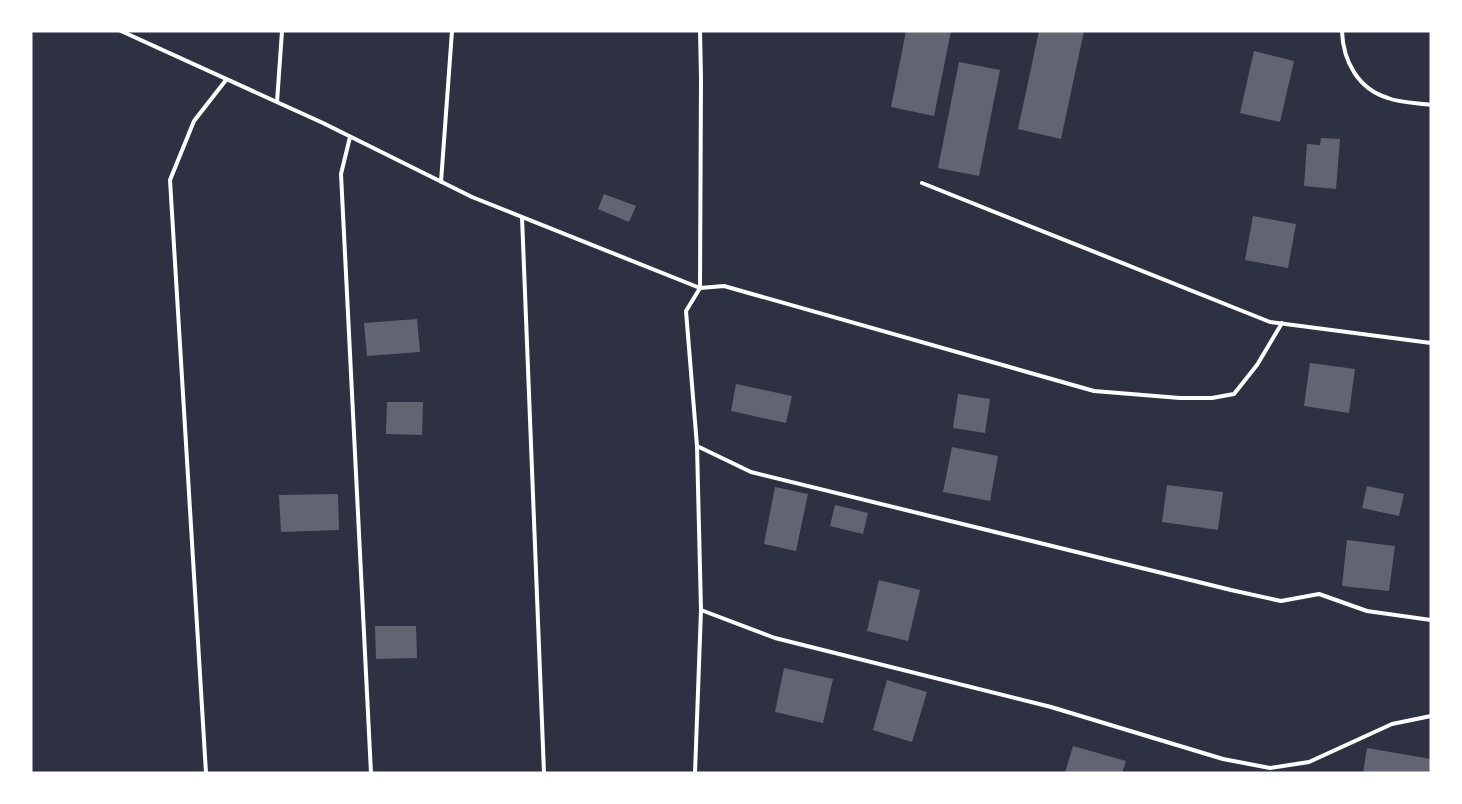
<svg xmlns="http://www.w3.org/2000/svg" width="1462" height="804" font-family="'PT Sans',sans-serif">
<style>
.building{fill:#626471}
.lines{fill:none;stroke-linecap:round;stroke-linejoin:round}
.service{stroke:#fff;stroke-width:4}
</style>
<rect width="100%" height="100%" fill="#2d3142"/>
<!-- building -->
<path class="building" d="M906,31H951L934,116L891,107Z
M1039,31H1084L1061,139L1018,129Z
M1254,51L1294,61L1280,122L1240,113Z
M959,62L1000,70L979,176L938,168Z
M1321,138L1340,139L1336,189L1304,186L1307,144L1320,145Z
M604,194L636,206L629,222L598,209Z
M1253,216L1296,224L1288,268L1245,260Z
M417,319L420,352L367,356L364,323Z
M1310,363L1355,369L1349,413L1304,406Z
M736,384L792,396L786,423L731,411Z
M958,394L990,399L985,433L953,428Z
M387,402H423L422,435L386,434Z
M952,447L998,456L990,501L943,492Z
M1167,485L1223,492L1218,530L1162,522Z
M1367,486L1404,494L1399,516L1362,508Z
M775,487L808,494L796,551L764,544Z
M338,494L339,530L281,532L279,495Z
M835,505L868,513L863,534L830,526Z
M1347,540L1395,546L1389,591L1342,586Z
M879,580L920,590L908,641L867,631Z
M375,626H416L417,658L376,659Z
M784,668L833,679L823,723L775,712Z
M887,680L927,692L912,742L873,730Z
M1073,746L1126,761L1122,773H1065Z
M1367,748L1431,759L1429,773H1363Z"/>
<g class="lines">
<!-- service -->
<path class="service" d="M121,31L323,123L472,197L700,288L686,311L697,446L701,610L695,773
M700,31L701,78L700,288L724,286L1094,391L1180,398H1212L1234,394L1257,365L1282,323
M1342,31C1343,61 1358,89 1388,98C1401,103 1417,103 1431,105
M277,102L282,31
M350,137L341,174L371,773
M441,182L452,31
M922,183L1270,322L1431,343
M522,217L544,773
M697,446L751,472L1231,590L1281,601L1319,594L1367,611L1431,620
M701,610L775,638L1051,707L1223,759L1270,768L1309,762L1392,724L1431,716
M206,773L170,180L194,121L226,80"/>
</g>
<!-- border -->
<rect width="1462" height="804" fill="none" stroke="#ffffff" stroke-width="65"/>
</svg>
